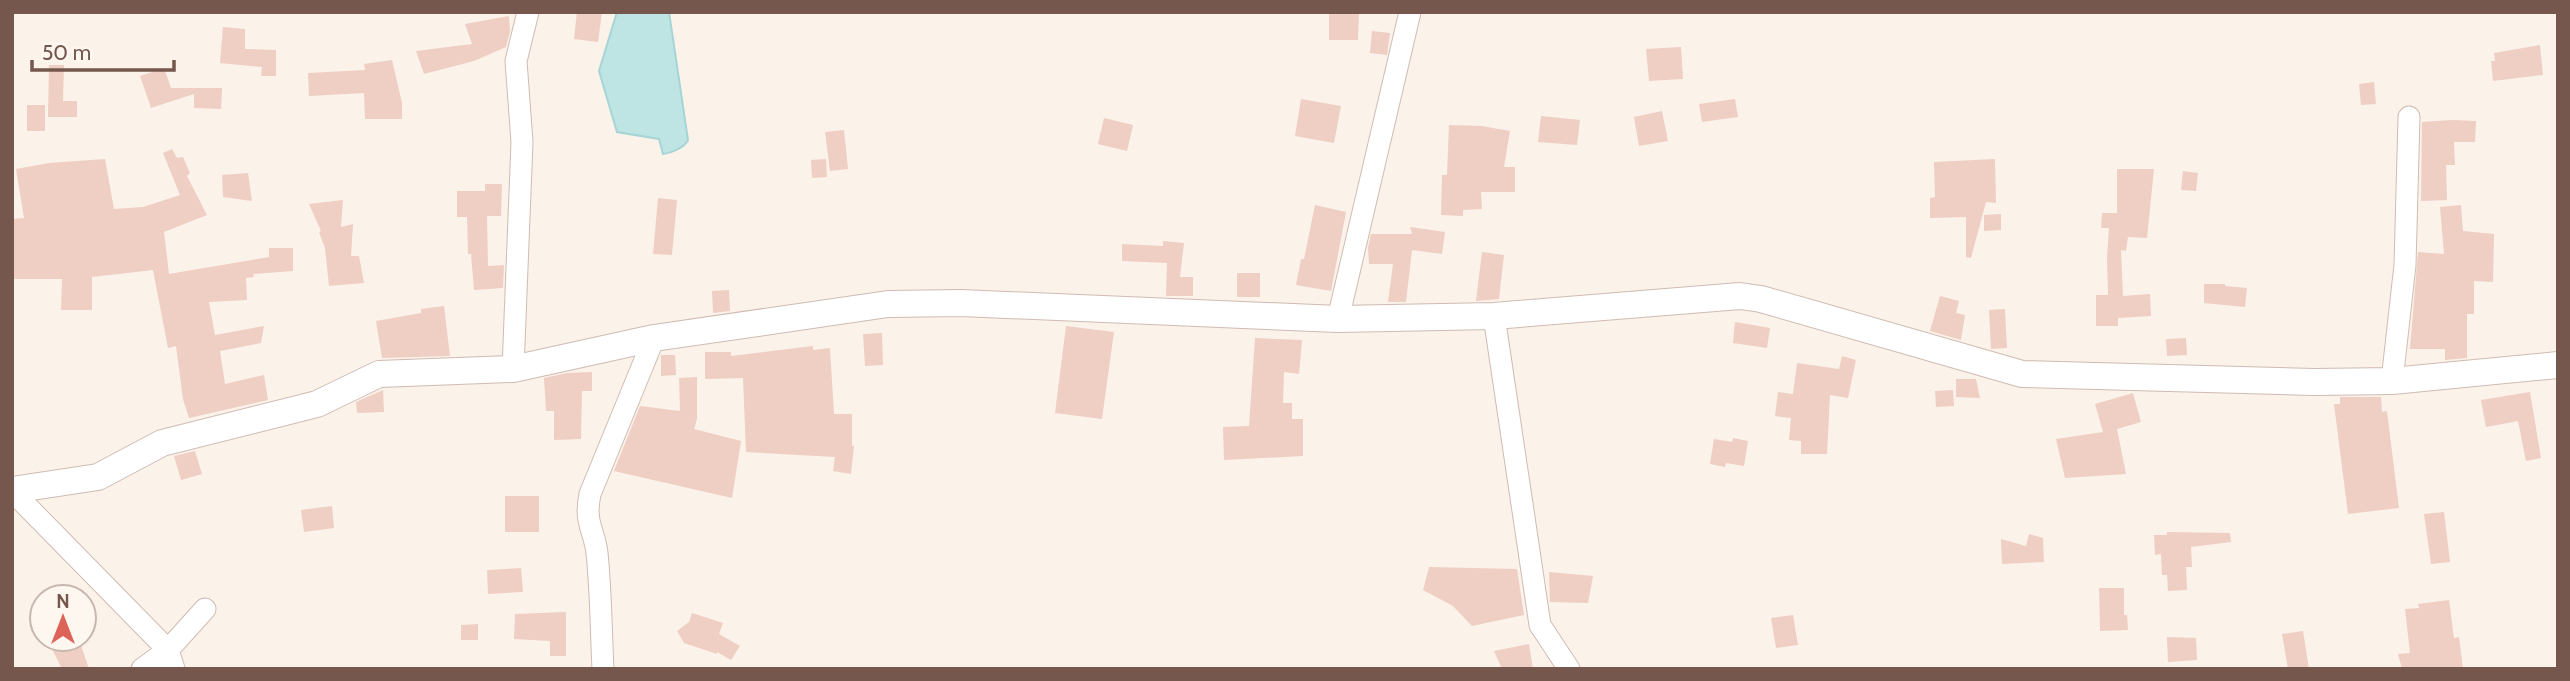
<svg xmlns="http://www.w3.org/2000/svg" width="2570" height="681" font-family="Cabin,sans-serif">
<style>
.water{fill:#bfe4e4;stroke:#a6d5d6;stroke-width:2}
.building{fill:#efcec3}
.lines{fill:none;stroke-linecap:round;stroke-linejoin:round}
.minor-casing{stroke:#cfbbb2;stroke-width:23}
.tertiary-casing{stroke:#cfbbb2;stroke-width:28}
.minor{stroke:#fff;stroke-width:21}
.tertiary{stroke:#fff;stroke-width:26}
</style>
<rect width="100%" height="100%" fill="#fbf2ea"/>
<!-- water -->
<path class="water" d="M617,12H669L688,140C684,148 671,153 663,154L659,139L617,132L599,71Z"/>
<!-- building -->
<path class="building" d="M577,12H602L598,42L574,39Z
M1329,12H1359L1358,40H1329Z
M509,16L510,31L506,47L474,61L424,74L416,51L472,44L465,24Z
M223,27L245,29V49L276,50V76H261L262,67L220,63Z
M1372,31L1390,33L1387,55L1370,53Z
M2540,45L2543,75L2493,81L2491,61H2495L2494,53Z
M1681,47L1683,79L1649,81L1646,49Z
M392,60L402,103V119H365L364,93L309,96L308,73L365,70L364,64Z
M49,65H64L63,101H77V117H48Z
M164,68L171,88H222L221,109L194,108V94L151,108L140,76Z
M2374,82L2376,104L2361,105L2359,84Z
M1301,99L1341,106L1334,143L1295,136Z
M1735,99L1738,117L1702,122L1699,104Z
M27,105H45V131H27Z
M1662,111L1668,141L1639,146L1634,117Z
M1541,116L1580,120L1577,145L1538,142Z
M1104,118L1133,125L1127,151L1098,144Z
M2451,120L2476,121L2475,142H2454L2455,165H2446L2447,200L2421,201L2422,122Z
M1449,125L1482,126L1510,131L1504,167H1515V192H1481L1482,209L1463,210V216L1441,215L1442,175H1447Z
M844,130L848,169L830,171L825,132Z
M172,149L177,158L183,157L190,173L187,176L207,215L164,232L169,274L269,257V248H293V271L253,274L254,277L246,278L247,300L209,302L215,335L264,326L261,343L220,351L225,384L264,375L268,400L189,418L183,399L176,346L168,348L153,270L92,277V310H61L62,279H12V219L24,218L16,169L49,163L105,159L114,209L143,207L180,195L163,153Z
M826,159L827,177L812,178L811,160Z
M1995,159L1996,203L1986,202L1971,258L1966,257V217L1930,218V198L1935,197L1934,162Z
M2117,169H2154L2147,238L2128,237L2126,251L2121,250L2123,296L2150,294L2151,316L2118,318V326H2096V295H2108L2107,258L2109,228H2101L2102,213H2117Z
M2183,171L2198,173L2196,191L2181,190Z
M248,173L252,201L223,197L222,175Z
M485,184H502L501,216H487L488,266L504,265L503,288L474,290L471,254H468L467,217H457V191H485Z
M658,198L677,200L672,255L653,254Z
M343,200L341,227L353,224L351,256H359L364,283L329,286L325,248L319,232L321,231L309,204Z
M1315,205L1346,212L1331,291L1296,285L1301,259H1304Z
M2461,205L2463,231L2494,234L2493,282L2474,281V314H2467V358L2445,360V349H2410L2418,252L2444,254L2440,207Z
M2001,214V230L1984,231V215Z
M1410,227L1445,232L1442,254L1412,250L1406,302H1388L1393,264H1369L1368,248L1371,234H1412Z
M1163,241L1184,243L1180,277H1193V296H1166L1167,263L1122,261V244L1163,246Z
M1482,252L1504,255L1499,299L1476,301Z
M1237,273H1260V297H1237Z
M2204,284H2225V286L2247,288L2245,307L2204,303Z
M729,290L730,311L713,313L712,291Z
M1940,296L1959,301L1956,313L1965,315L1961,340L1930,331Z
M444,306L450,356L382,358L376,321L421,313V309Z
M2005,309L2007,348L1991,349L1989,310Z
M1735,322L1770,328L1767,348L1733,343Z
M1066,326L1114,332L1102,419L1055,413Z
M882,333L883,365L865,366L863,334Z
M1255,338L1302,340L1299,374L1284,372L1283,403H1292V419H1303V456L1224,460L1223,427L1249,426Z
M2186,338L2187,355L2167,356L2166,339Z
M813,346V350L830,348L834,414H852V446H854L851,474L833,471L835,457L746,452L743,378L705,379V352H731V356Z
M661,355H675L676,375L661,376Z
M1842,356L1856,360L1848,398L1830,395L1827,454H1801V441L1789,440L1791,418L1775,416L1778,392L1793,394L1797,363L1839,369Z
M592,372V391H582L581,439L554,440V411H546L544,378L567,373Z
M697,377V419L694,429L741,441L732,498L614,471L640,406L680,411L679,378Z
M1956,379H1976L1980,398L1956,397Z
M383,390L384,412L357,413L356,402Z
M1953,390L1954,406L1936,407L1935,391Z
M2530,392L2541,458L2526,461L2518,421L2486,427L2481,400Z
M2133,393L2141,422L2117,429L2126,474L2065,478L2056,439L2103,432L2095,404Z
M2340,397H2381L2382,412L2387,411L2399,508L2348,514L2334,404H2340Z
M1733,438L1748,441L1744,466L1726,463L1725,467L1710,464L1714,439L1732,442Z
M195,451L202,474L181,480L174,456Z
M505,496H539V532H505Z
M332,506L334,528L304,532L301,510Z
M2444,512L2450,562L2431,564L2424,514Z
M2167,532L2230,533L2231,542L2191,547L2192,567H2186L2187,590L2168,591L2167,575H2162L2161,554L2155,555L2154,535H2167Z
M2029,534L2043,538L2044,562L2002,564L2001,539L2026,546Z
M1429,567L1517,569L1524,615L1472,626L1453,606L1423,590Z
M521,568L523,592L488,594L487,570Z
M1549,572L1593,576L1588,603L1550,602Z
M2099,588H2124V615H2127L2128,630L2100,631Z
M2449,600L2454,638L2459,637L2463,669H2402L2398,654L2410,653L2405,609L2419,608L2418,604Z
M566,612V656H550V641L514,639L515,614Z
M692,613L723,623L719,634L740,646L731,660L717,652V654L684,643L677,631L689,622Z
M1793,615L1798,645L1776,648L1771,618Z
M478,624V640H461V625Z
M2303,631L2309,669H2288L2282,634Z
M2167,637L2196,638L2197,660L2168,662Z
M47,639H79L89,669H62Z
M1529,644L1533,669H1502L1494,651Z"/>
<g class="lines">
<defs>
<path id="minor" d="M1494,316L1540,625L1569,669
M1338,319L1410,12
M513,369L522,142L516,61L528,12
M2392,381L2405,265L2409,117
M12,491L168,650L174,669
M142,669L168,650L205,609
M603,669C601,630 601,591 597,553C594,528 584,524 590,494L654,338"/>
<path id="tertiary" d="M12,490L98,477L162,443L317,404L379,374L513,369L654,338L888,304L961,303L1338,319L1494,316L1740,296L1761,299L2022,374L2314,382L2392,381L2558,365"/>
</defs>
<!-- minor casing -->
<use href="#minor" class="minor-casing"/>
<!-- tertiary casing -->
<use href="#tertiary" class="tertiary-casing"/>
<!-- minor -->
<use href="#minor" class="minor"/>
<!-- tertiary -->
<use href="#tertiary" class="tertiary"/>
</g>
<!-- border -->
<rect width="2570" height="681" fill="none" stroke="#75574e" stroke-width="28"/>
<!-- north arrow -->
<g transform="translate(63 618)"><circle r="33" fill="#fef7f0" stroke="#c7b7af" stroke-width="2"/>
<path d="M0-5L12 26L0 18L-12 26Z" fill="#dd6257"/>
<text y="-10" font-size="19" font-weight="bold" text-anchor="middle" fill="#75574e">N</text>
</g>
<!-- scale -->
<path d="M32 60v10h142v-10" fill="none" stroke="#75574e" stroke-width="3.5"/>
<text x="42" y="60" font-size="21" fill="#75574e" stroke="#fef7f0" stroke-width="5" paint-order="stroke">50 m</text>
</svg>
